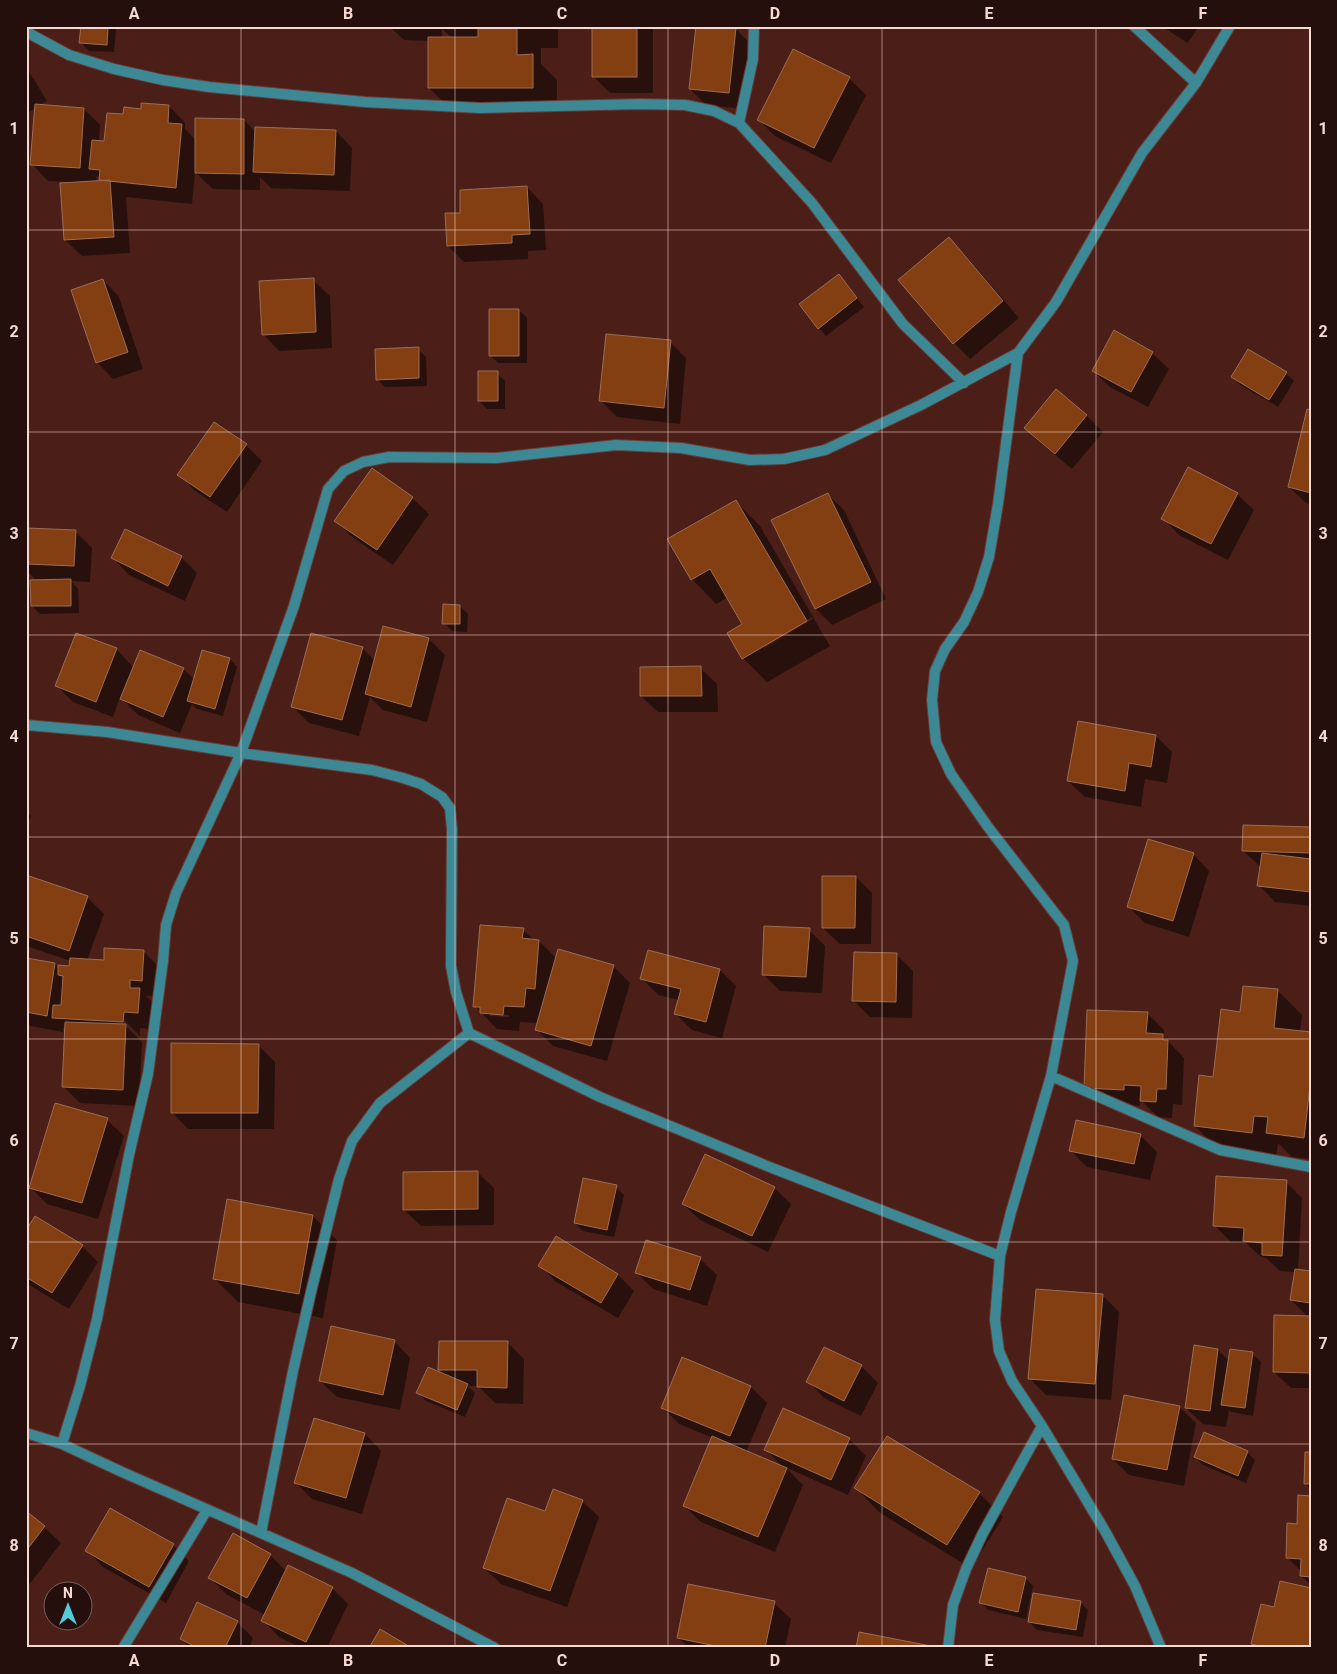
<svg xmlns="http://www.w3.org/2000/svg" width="1337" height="1674" font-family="Roboto,sans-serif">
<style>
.shadow{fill:#0007;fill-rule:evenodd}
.building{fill:#833f11;stroke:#9c6d54}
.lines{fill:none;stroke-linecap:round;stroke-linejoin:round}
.minor-casing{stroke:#673c36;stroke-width:12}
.minor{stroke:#3c8894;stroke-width:10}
.grid{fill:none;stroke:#f7d9d3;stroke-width:1;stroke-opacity:0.55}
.neatline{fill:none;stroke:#f7d9d3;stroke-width:2}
.grid-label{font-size:16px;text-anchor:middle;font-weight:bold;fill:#f7d9d3}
</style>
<rect width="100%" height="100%" fill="#4b1e18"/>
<!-- shadow -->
<path class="shadow" d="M82,26H113L116,29L114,52L89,51L81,43Z
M389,26H558V48H541V64L557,80V112H454L429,88V41L404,40ZM442,29L452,38H442Z
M593,26H653V93H610L593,76Z
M1161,26H1199L1188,43Z
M736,29L752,46L745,109L706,105L690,89Z
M26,67L47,101L39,105L84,109L100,125L99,142H105L125,116L142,110L169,106L185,123V129L196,140L244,120L256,132L336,131L352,148L350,191L271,188L260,177V190L213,189L195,172L192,204L126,197L130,253L82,256L65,240L70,182L48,181L32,164L36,108L26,114ZM97,175L100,178V182H96Z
M849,78L866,95L831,163L775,136L759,120Z
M527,187L543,204L546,250L528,251V259L464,262L448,246L462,214Z
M948,238L965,255L1019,318L970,359L954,343Z
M839,276L864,307L826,336L819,328Z
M103,280L119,297L143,369L113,379L97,362Z
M313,280L330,296L332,348L279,351L263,334Z
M519,310L527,318V363H498L490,355Z
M670,342L686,358L680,424L617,417L601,401Z
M418,349L426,357L427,386L385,387L377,379Z
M1152,353L1169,369L1148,407L1110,387L1093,371Z
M497,373L505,381V409H487L479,401Z
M1286,373L1294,381L1278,407L1240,385L1232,377Z
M1056,391L1087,416L1103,432L1072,469L1042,444L1025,428Z
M1311,411V504L1306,503L1289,487Z
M246,445L262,461L227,512L195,491L179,474Z
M827,494L844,510L886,599L832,625L816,609Z
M1237,494L1254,510L1228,560L1179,535L1163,518Z
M412,498L429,514L393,565L352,537L336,521Z
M736,502L760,526L830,646L767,682L743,658L744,624L728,597L716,604L692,579ZM812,617L813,619L764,648V645Z
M26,529L75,531L92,548L90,582L71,581L78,589L79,613L40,614L32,606L37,581L26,570Z
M181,557L197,573L185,601L129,575L113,558Z
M460,606L468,614L467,632L452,631L444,623Z
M429,639L445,655L427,722L383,710L370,697L359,736L309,723L292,706L362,648L375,661Z
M116,649L134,668L183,669L195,680L230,659L237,667L223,716L197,709L192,704L180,733L138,715L120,697L113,717L73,702L57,686Z
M700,668L717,684L718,712H658L641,696Z
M1156,736L1172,752L1167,783L1145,779L1141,807L1085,797L1068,781Z
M26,811L31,816L26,828Z
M1311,828V906L1275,902L1259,885L1261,867L1243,851Z
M1193,854L1209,871L1189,937L1145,923L1129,907Z
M26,876L87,897L104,914L87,960L105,961L143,951L160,968L158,996H146L156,1006L154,1029L140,1028V1036L120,1016L118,1018L142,1042L139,1106L80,1103L63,1086L65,1030L63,1028V1032L26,1025V959L55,964L60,969L71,967V961L26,946Z
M856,877L872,893L871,944H840L823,928Z
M523,930L534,940L539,941L557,959L613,966L630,983L607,1061L553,1046L536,1029L538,1023L520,1022L519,1031L497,1029L475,1006ZM490,1013L509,1015V1017L490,1016Z
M809,930L825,946L822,993L780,991L763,974Z
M896,954L913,971L912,1018L870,1017L854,1001Z
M720,970L736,986L722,1038L692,1030L676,1014L679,1000L658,995L642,978Z
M1277,990L1302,1015L1300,1032L1311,1033V1159L1292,1157L1278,1143L1276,1157L1219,1150L1195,1126L1214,1078Z
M1147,1013L1164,1030L1163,1036L1184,1058L1182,1105L1173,1104L1172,1118L1158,1117L1142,1101H1140V1106L1102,1104L1086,1087Z
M258,1045L275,1062L274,1129H188L172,1112Z
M107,1120L124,1136L98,1219L47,1204L31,1188Z
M1140,1135L1157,1152L1150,1180L1087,1167L1070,1150Z
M477,1172L494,1188V1225L421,1226L404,1210Z
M1286,1182L1302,1198L1298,1270L1311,1272V1388H1291L1274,1372L1308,1317L1291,1300L1295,1272L1280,1271L1266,1258L1261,1257L1246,1243L1231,1242L1214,1225Z
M616,1187L624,1195L614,1237L583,1231L575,1223Z
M774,1188L791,1204L768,1252L700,1220L683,1204Z
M313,1216L337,1240L323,1318L238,1302L214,1278Z
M26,1230L82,1246L98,1262L69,1309L26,1283Z
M556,1238L618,1275L634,1291L618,1318L556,1282L540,1265Z
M700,1259L717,1275L707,1306L653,1289L637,1273Z
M1102,1295L1119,1312L1111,1400L1046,1395L1029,1378Z
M394,1341L410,1358L400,1410L337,1397L320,1381Z
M508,1343L524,1359L523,1404L495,1403L478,1386H468L475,1393L465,1417L426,1401L418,1393L445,1376L439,1369Z
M825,1349L862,1367L878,1383L861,1416L824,1398L808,1381Z
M1218,1350L1229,1361L1252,1354L1261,1362L1253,1416L1231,1412L1229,1410L1226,1427L1203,1424L1186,1408Z
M751,1387L767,1403L746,1452L784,1468L766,1450L849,1439L866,1456L848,1495L785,1467L803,1485L775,1552L701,1522L684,1506L713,1438L679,1424L662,1407Z
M1179,1407L1196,1423L1184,1486L1129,1475L1113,1459Z
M315,1419L365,1434L381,1451L362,1514L312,1499L295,1482Z
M1247,1452L1255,1460L1246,1483L1203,1465L1195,1457Z
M1311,1454V1489L1305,1484Z
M856,1488L979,1493L1003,1517L971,1568L880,1513Z
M1311,1497V1585L1301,1576V1571L1287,1557L1298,1525Z
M582,1501L599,1517L567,1607L501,1584L484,1568L546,1513Z
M26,1513L44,1527L61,1543L26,1589Z
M233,1535L270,1555L286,1571L332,1588L348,1604L327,1648H302L279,1637L263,1620L265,1615L226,1594L210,1578Z
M173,1545L189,1561L166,1603L103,1567L87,1550Z
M1025,1578L1033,1586L1026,1619L988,1610L980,1602Z
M1080,1602L1088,1610L1083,1637L1037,1630L1029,1622Z
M774,1603L791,1619L785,1648H689L679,1638Z
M1274,1609L1311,1648H1257L1253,1643Z
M237,1622L253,1638L249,1648H190L181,1639Z
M860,1634L931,1648H857Z"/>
<!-- building -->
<path class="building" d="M81,26H108L107,45L79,43Z
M439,26H517V55L533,54V88H428V37H478V27Z
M592,26H637V77H592Z
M696,26H721L736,28L729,93L689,89Z
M793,49L850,77L814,148L757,120Z
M141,103L169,105L168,123L182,124L176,188L99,180L100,170L89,169L92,140L104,141L107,113L123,114L124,107L141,109Z
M35,104L84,108L80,168L30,165Z
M195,118L244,119V174L195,173Z
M255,127L336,130L334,175L253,172Z
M110,180L114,237L64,240L60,183Z
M527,186L530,234L512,235V243L447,246L445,213H460V190Z
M949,237L1003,301L953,344L898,280Z
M839,274L857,298L818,329L799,304Z
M314,278L316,332L262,335L259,281Z
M103,279L128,352L96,363L71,290Z
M489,309H519V356H489Z
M1114,330L1153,352L1131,392L1092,371Z
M606,334L671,340L664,408L599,401Z
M419,347V378L376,380L375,349Z
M1248,349L1287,372L1269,400L1231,377Z
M478,371H498V401H478Z
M1056,389L1087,415L1055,454L1024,428Z
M1307,409L1311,410V493L1288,487Z
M214,422L247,444L210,497L177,475Z
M1188,467L1238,493L1211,544L1161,519Z
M372,468L413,497L377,550L334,521Z
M828,493L871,582L815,609L771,520Z
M736,500L807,621L742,659L727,633L742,624L710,569L691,580L667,539Z
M26,528L76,530L74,566L26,564Z
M125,529L182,556L168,586L111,558Z
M71,579V606H31L30,580Z
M443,604L460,605V624H442Z
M383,626L429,638L411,707L365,694Z
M76,633L117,648L96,702L55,686Z
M311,633L363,647L342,720L291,707Z
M140,650L184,668L163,717L120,699Z
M202,650L230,658L215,709L187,701Z
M701,666L702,696H640V667Z
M1078,721L1156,735L1151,767L1129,763L1125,791L1067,781Z
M1243,825L1311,827V853L1242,851Z
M1148,839L1194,853L1173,921L1127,907Z
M1262,853L1311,859V892L1257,886Z
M26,875L88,896L69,951L26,936Z
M822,876H856L855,928H822Z
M480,925L524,928L522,938L539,940L535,989L526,988L524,1007L504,1006L503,1015L480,1013V1007H473Z
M764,926L810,928L806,977L762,975Z
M104,948L144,950L142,981L130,980V988H140L138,1013L124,1012L123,1022L52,1018L53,1005H61L63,976L58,975V965L69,966L70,958L104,960Z
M558,949L614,965L591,1046L535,1030Z
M648,950L720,969L706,1022L674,1014L681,989L640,979Z
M854,952L897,953L896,1002L852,1001Z
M26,958L55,963L47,1016L26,1012Z
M1243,986L1278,989L1274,1028L1311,1032V1077L1304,1138L1266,1133L1268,1117L1254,1116L1252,1133L1194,1126L1199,1075L1213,1077L1221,1009L1240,1012Z
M1087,1010L1148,1012L1146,1033L1163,1034V1040H1168L1166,1089H1157L1156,1102L1140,1101L1141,1086L1124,1085V1090L1084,1088Z
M65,1022L126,1024L123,1090L62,1087Z
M171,1043L259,1044L258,1113H171Z
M55,1103L108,1118L82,1203L29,1188Z
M1076,1120L1141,1134L1134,1164L1069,1151Z
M705,1154L775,1187L752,1236L682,1204Z
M478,1171V1209L403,1210V1172Z
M1216,1176L1287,1180L1282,1256L1262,1255V1243L1243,1241L1244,1228L1213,1226Z
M583,1178L617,1185L607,1230L574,1223Z
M227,1199L313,1215L299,1294L213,1279Z
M35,1216L83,1245L52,1293L26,1277V1230Z
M556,1236L618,1274L601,1303L538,1266Z
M646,1240L701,1257L690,1290L635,1273Z
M1295,1269L1311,1271V1303L1290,1300Z
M1036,1289L1103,1294L1095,1384L1028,1379Z
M1274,1315L1311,1316V1373L1273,1372Z
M331,1326L395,1340L383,1395L319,1381Z
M439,1341H508L507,1388L477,1387V1370H438Z
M1194,1345L1218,1349L1210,1411L1185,1408Z
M824,1347L862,1365L844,1401L806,1382Z
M1230,1349L1253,1352L1245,1408L1221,1405Z
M682,1357L751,1386L730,1436L661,1408Z
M428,1367L468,1384L457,1410L416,1393Z
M1124,1395L1180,1406L1167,1470L1112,1459Z
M783,1408L850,1438L831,1480L764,1450Z
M314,1418L365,1433L346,1498L294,1483Z
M1204,1432L1248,1451L1238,1476L1194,1457Z
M712,1436L787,1468L758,1537L683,1506Z
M887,1436L980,1492L947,1545L854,1488Z
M1305,1452H1311V1484H1304Z
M553,1489L583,1500L550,1591L483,1568L507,1498L545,1511Z
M1298,1495L1311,1496V1577L1300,1576L1301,1559L1286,1558L1287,1523L1297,1524Z
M110,1508L174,1544L149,1587L85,1551Z
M26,1511L45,1526L26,1551Z
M233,1533L271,1554L247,1598L208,1578Z
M288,1565L333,1587L306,1642L261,1621Z
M988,1568L1026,1577L1018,1612L979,1603Z
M1280,1581L1311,1588V1648H1268L1251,1644L1261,1604L1274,1607Z
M688,1584L775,1601L765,1648H725L677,1638Z
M1033,1593L1081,1601L1076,1630L1028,1622Z
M197,1602L238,1621L225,1648H198L180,1639Z
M380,1629L412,1648H369Z
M859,1632L936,1647L856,1648Z"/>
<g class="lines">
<defs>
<path id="minor" d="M1134,26L1196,83
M26,30L32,35L69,55L114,69L163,80L209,87L365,102L480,108L640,104L685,105L714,111L739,123L812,203L903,324L964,383
M739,123L753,59L754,26
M1018,353L998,504L989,557L978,592L964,622L945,649L935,671L932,700L936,742L951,774L988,827L1064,925L1073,961L1051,1076L1011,1212L1000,1256L995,1320L999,1351L1012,1381L1042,1426L1105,1531L1135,1586L1161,1648
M26,725L107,732L241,753L372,770L403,778L421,784L442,797L450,808L452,829L451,966L456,992L469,1033L600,1097L772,1168L1000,1256
M1051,1076L1220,1150L1311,1167
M26,1433L62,1444L122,1472L352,1573L495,1648
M62,1444L80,1386L97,1319L129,1155L148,1074L163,961L166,925L176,893L241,753L294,606L328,489L344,471L363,462L389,457L497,458L616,445L681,448L750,460L784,459L825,450L921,405L1018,353L1056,302L1142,153L1196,83L1230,26
M261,1533L293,1371L311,1292L339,1179L352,1141L380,1103L469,1033
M123,1648L207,1510
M948,1648L953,1605L966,1569L983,1533L1042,1426"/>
</defs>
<!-- minor casing -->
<use href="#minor" class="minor-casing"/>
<!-- minor -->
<use href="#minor" class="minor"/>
</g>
<!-- grid -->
<path class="grid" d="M241,26V1648M455,26V1648M668,26V1648M882,26V1648M1096,26V1648M26,230H1311M26,432H1311M26,635H1311M26,837H1311M26,1039H1311M26,1242H1311M26,1444H1311"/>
<!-- border -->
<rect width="1337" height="1674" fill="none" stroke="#240f0c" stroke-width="55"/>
<!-- north arrow -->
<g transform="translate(68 1606)"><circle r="24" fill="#240f0c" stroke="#78605c"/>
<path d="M0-4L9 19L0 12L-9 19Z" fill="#54cadd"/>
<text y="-8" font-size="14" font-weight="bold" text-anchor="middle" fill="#f7d9d3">N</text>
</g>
<rect x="28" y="28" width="1282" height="1618" class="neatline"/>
<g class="grid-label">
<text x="134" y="19">A</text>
<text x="348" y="19">B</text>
<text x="562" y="19">C</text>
<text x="775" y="19">D</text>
<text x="989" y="19">E</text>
<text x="1203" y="19">F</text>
<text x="14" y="134">1</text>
<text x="1323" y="134">1</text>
<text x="14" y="337">2</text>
<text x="1323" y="337">2</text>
<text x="14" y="539">3</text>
<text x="1323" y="539">3</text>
<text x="14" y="742">4</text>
<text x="1323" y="742">4</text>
<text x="14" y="944">5</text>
<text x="1323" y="944">5</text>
<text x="14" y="1146">6</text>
<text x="1323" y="1146">6</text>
<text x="14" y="1349">7</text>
<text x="1323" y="1349">7</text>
<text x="14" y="1551">8</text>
<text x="1323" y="1551">8</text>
<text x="134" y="1666">A</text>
<text x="348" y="1666">B</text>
<text x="562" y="1666">C</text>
<text x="775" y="1666">D</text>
<text x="989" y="1666">E</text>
<text x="1203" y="1666">F</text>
</g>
</svg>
